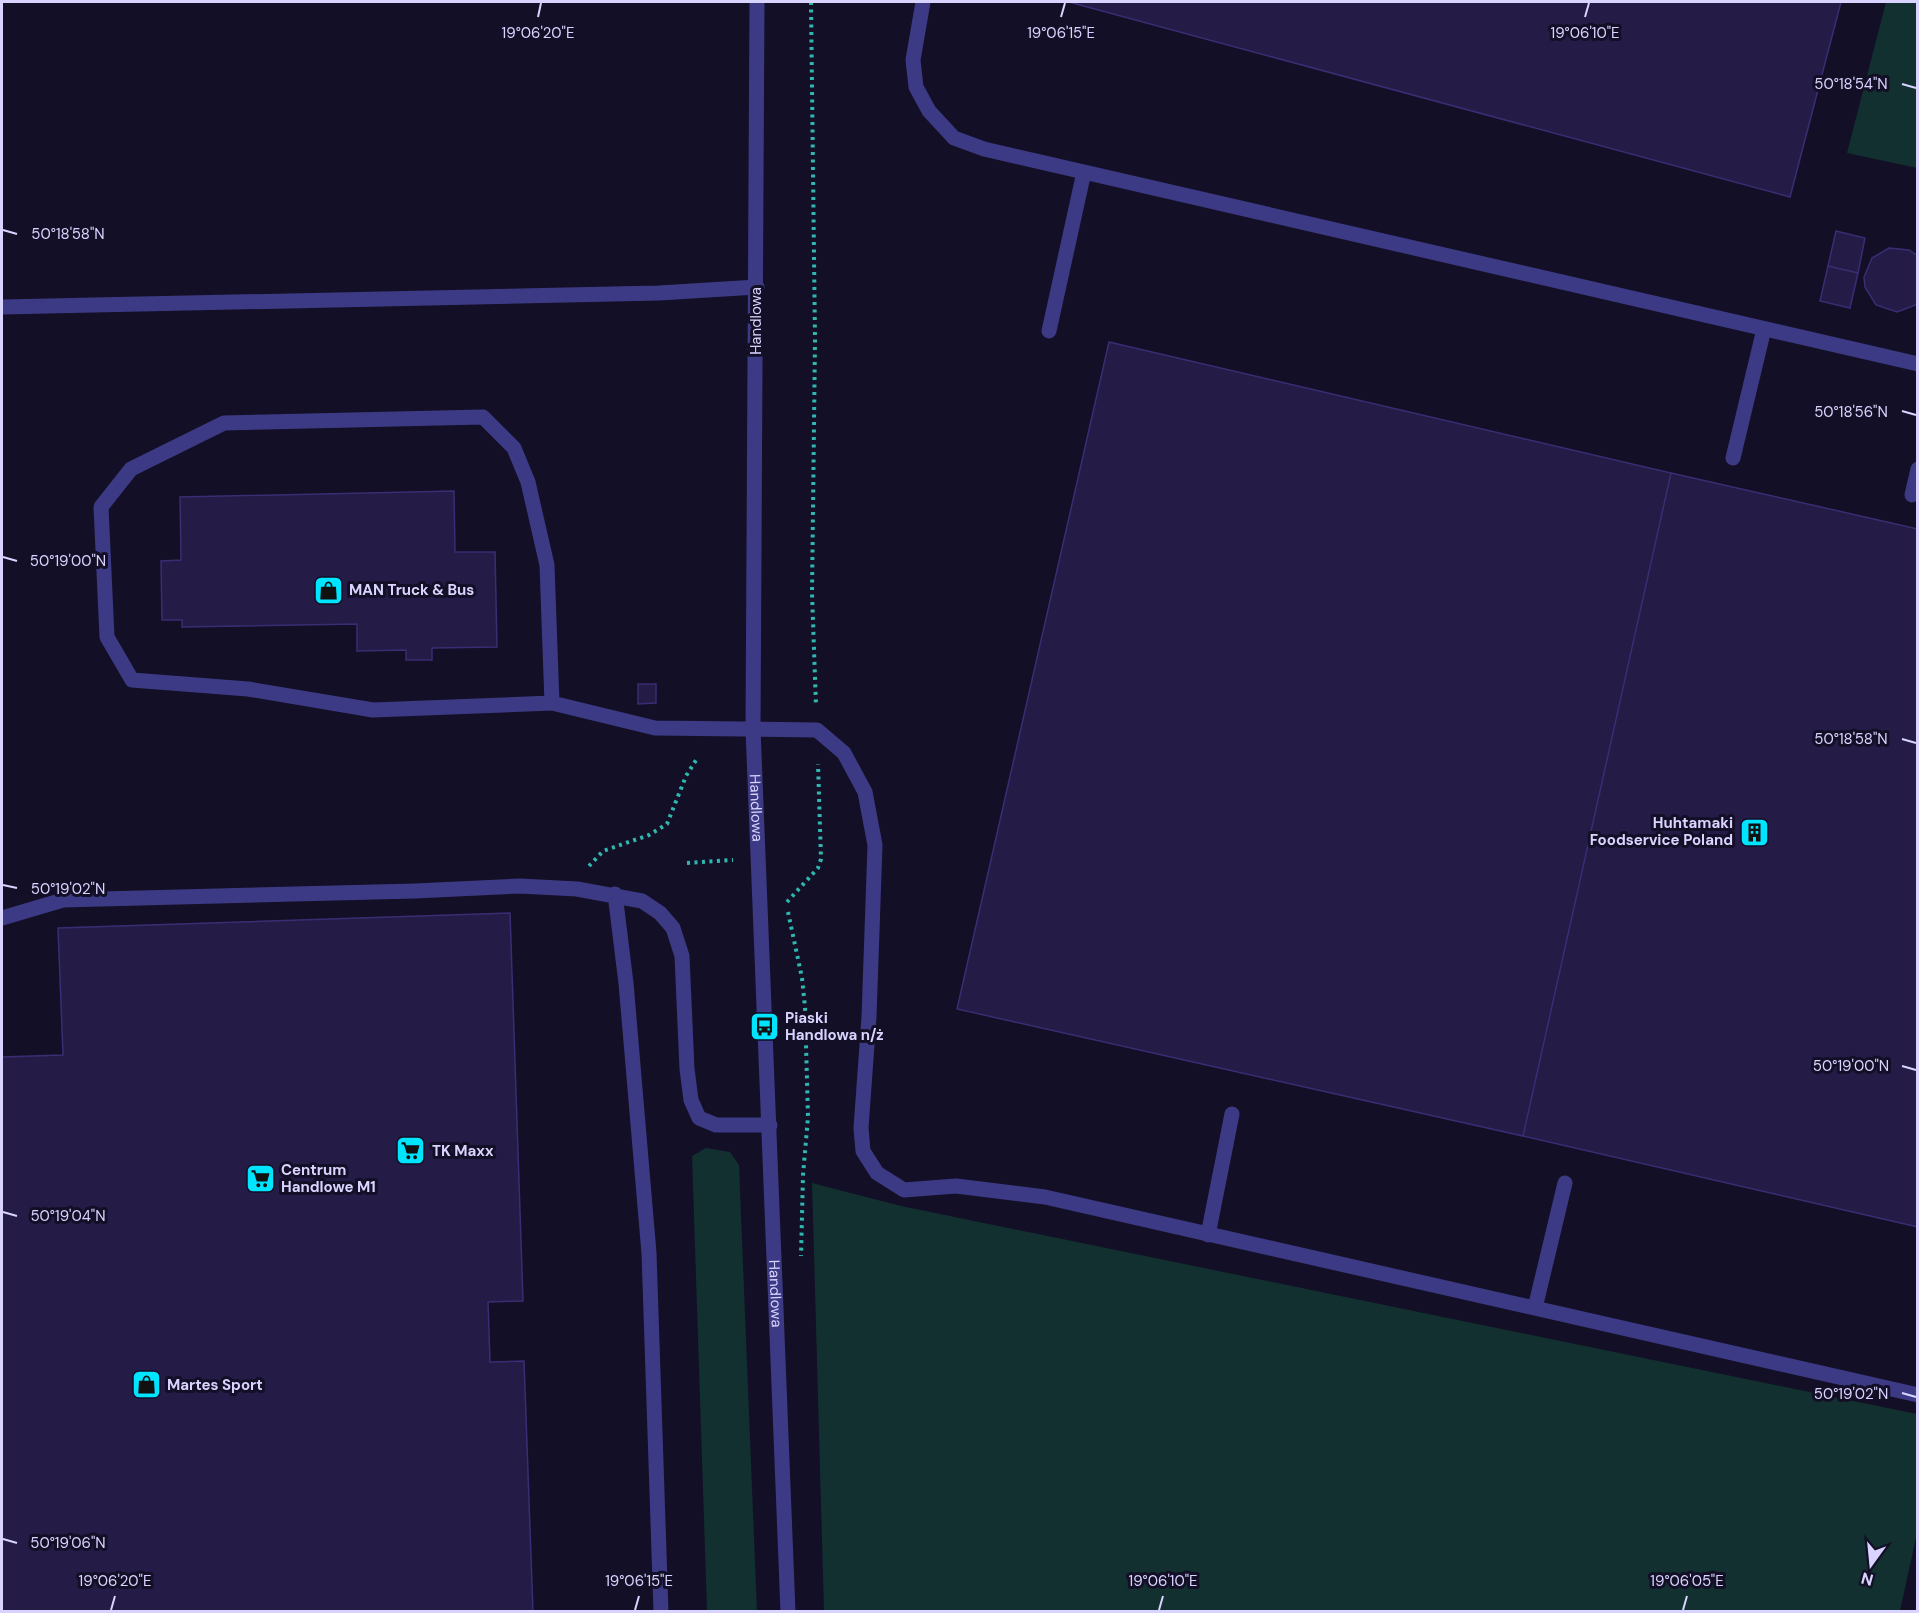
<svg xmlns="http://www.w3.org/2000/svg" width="1919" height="1613" font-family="'DM Sans',sans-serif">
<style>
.green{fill:#12302f}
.building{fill:#241b47;stroke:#3b2d73;stroke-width:1.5}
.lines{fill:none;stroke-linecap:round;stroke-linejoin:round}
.path{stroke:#2fb8b0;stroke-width:4;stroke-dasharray:3 4.5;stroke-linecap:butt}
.service{stroke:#3d3a85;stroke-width:15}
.minor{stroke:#3d3a85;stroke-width:15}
.ticks{fill:none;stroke:#d9d4ff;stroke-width:2}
.labels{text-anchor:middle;stroke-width:6;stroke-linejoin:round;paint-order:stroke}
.street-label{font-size:15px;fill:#d9d4ff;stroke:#130f26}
.poi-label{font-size:15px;font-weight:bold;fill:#d9d4ff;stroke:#130f26;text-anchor:start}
.ticks-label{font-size:15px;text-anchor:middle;fill:#d9d4ff;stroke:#130f26;stroke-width:6;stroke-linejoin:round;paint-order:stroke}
</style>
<rect width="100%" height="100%" fill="#130f26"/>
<!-- green -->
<path class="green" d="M1886,2H1917V168L1847,153Z
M706,1148L730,1152L739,1165L757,1611H707L692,1156Z
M812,1183L901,1206L1917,1414V1533L1900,1611H824Z"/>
<!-- building -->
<path class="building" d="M1069,2H1841L1790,197Z
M1836,231L1865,238L1858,273L1828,266Z
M1889,248L1909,250L1918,256V304L1897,312L1876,305L1865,287L1864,277L1872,258Z
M1828,266L1858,273L1850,308L1820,301Z
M1109,342L1671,473L1523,1136L957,1009Z
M1671,473L1918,529V1227L1523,1136Z
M454,491L455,552H495L497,647L432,648V660H406V650L357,651V624L182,627V620H162L161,561L181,560L180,497Z
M638,684H656V703L638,704Z
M510,913L523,1301L488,1302L490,1362L524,1361L533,1612H2V1057L63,1055L58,928Z"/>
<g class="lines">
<!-- path -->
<path class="path" d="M811,2L815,340L812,593L816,706
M687,863L733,860
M589,866L603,851L649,835L667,824L686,776L698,757
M787,902L818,868L821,859L818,764
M788,912L802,978L805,1007L808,1117L803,1175L801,1256"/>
<!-- service -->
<path class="service" d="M923,2L913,60L916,87L929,111L954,138L984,149L1918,364
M2,307L659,293L757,287
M1049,331L1084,172
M1733,458L1764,329
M1912,495L1918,469
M552,703L547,565L528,482L514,448L483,417L224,423L131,469L101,507L107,637L132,680L248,689L373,710L552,703L655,728L817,730L844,753L865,792L875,845L869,1017L861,1128L863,1151L877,1173L904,1190L956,1186L1045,1197L1918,1395
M615,894L626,983L649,1253L661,1612
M2,918L63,900L415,891L520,886L577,889L642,901L660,913L673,928L682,956L687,1069L691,1100L699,1118L716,1125H770
M1208,1235L1232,1114
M1535,1308L1565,1183"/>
<!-- minor -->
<path class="minor" id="s1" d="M757,2L753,729L788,1612"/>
</g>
<!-- ticks -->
<path class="ticks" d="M538,17L541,3M1061,17L1065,3M1585,17L1589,3M1902,84L1916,88M3,230L17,234M1902,411L1916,415M3,557L17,561M1902,739L1916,743M3,885L17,888M1902,1066L1916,1070M3,1212L17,1216M1902,1393L1916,1397M3,1539L17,1543M111,1610L115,1596M635,1610L639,1596M1159,1610L1163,1596M1683,1610L1687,1596"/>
<!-- icons -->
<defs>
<symbol id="shop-square" viewBox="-11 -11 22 22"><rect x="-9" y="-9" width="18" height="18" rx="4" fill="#00e5ff" stroke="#130f26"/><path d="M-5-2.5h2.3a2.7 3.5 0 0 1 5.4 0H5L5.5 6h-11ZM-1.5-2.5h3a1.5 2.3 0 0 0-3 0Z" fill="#111"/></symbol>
<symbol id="building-square" viewBox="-11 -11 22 22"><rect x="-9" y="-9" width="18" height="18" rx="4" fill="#00e5ff" stroke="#130f26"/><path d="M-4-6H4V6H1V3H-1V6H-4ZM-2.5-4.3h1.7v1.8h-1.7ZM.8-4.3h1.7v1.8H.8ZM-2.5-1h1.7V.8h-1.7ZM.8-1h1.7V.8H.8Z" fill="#111"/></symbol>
<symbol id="bus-square" viewBox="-11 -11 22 22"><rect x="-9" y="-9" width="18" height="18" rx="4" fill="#00e5ff" stroke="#130f26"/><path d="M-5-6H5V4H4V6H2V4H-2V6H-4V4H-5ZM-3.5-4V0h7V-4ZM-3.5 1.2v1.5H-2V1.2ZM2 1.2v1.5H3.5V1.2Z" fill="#111"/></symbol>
<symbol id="supermarket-square" viewBox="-11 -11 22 22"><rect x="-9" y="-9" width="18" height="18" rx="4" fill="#00e5ff" stroke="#130f26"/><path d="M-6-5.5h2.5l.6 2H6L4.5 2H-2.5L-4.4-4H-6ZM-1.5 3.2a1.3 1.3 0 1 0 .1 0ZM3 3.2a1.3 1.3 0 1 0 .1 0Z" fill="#111"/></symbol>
</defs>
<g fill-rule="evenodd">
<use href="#shop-square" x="312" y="574" width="33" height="33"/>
<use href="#building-square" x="1738" y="816" width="33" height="33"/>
<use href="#bus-square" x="748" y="1010" width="33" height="33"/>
<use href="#supermarket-square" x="394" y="1134" width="33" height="33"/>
<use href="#supermarket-square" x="244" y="1162" width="33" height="33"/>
<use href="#shop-square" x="130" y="1368" width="33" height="33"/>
</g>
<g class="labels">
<!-- street labels -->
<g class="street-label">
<text transform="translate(756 321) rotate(-90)" y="5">Handlowa</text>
<text dy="5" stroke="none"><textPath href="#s1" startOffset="806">Handlowa</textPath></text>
<text dy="5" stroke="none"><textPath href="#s1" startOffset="1292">Handlowa</textPath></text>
</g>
<!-- poi labels -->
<g class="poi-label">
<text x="349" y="595">MAN Truck &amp; Bus</text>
<text x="1733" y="828" text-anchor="end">Huhtamaki<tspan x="1733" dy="17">Foodservice Poland</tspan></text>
<text x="785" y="1023">Piaski<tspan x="785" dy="17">Handlowa n/ż</tspan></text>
<text x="432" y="1156">TK Maxx</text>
<text x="281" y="1175">Centrum<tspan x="281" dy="17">Handlowe M1</tspan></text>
<text x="167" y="1390">Martes Sport</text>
</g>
</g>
<g class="ticks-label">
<text x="538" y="38">19°06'20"E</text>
<text x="1061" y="38">19°06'15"E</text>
<text x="1585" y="38">19°06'10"E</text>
<text x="1851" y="89">50°18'54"N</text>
<text x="68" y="239">50°18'58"N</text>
<text x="1851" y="417">50°18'56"N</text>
<text x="68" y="566">50°19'00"N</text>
<text x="1851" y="744">50°18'58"N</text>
<text x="68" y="894">50°19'02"N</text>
<text x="1851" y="1071">50°19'00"N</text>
<text x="68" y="1221">50°19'04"N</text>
<text x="1851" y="1399">50°19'02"N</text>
<text x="68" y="1548">50°19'06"N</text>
<text x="115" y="1586">19°06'20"E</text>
<text x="639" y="1586">19°06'15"E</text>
<text x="1163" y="1586">19°06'10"E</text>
<text x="1687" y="1586">19°06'05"E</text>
</g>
<!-- border -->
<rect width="1919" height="1613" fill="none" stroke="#d9d4ff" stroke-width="6"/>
<!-- north arrow -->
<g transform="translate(1871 1565) rotate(195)" stroke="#130f26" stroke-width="4.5" paint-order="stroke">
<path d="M0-4.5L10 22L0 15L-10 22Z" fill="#d9d4ff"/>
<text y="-9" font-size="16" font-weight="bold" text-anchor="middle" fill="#d9d4ff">N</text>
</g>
</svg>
